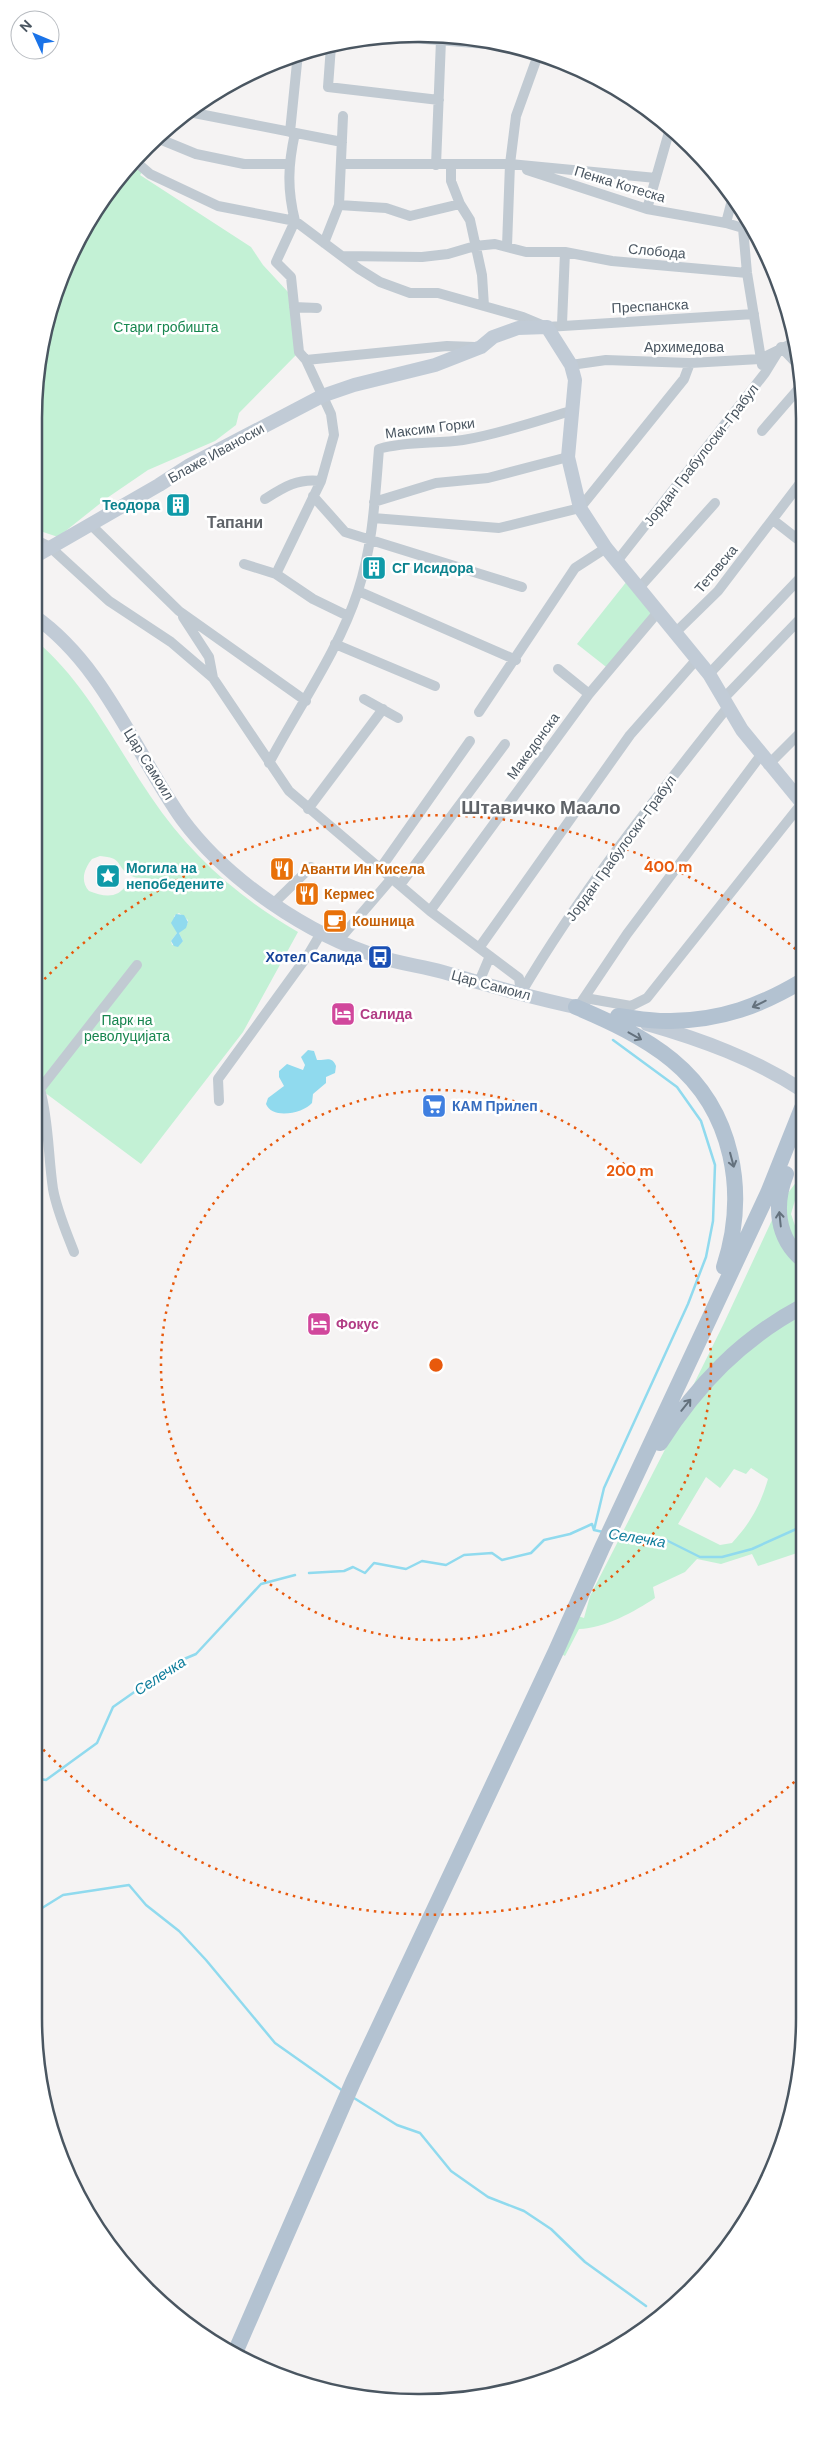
<svg xmlns="http://www.w3.org/2000/svg" width="838" height="2437" font-family="'DM Sans',sans-serif">
<style>
.green{fill:#c3f1d5;fill-rule:evenodd}
.water{fill:#90daee}
.lines{fill:none;stroke-linecap:round;stroke-linejoin:round}
.stream{stroke:#90daee;stroke-width:2.5}
.street{stroke:#c1cad2;stroke-width:10}
.secondary{stroke:#c1cbd6;stroke-width:14}
.primary{stroke:#b3c2d1;stroke-width:16}
.oneway{stroke:#64717d}
.ring{fill:none;stroke:#e8590c;stroke-width:2.5;stroke-dasharray:2.5 5}
.labels{text-anchor:middle;stroke-width:5;stroke-linejoin:round;paint-order:stroke}
.street-label{font-size:14px;fill:#4a5661;stroke:#fff}
.park-label{font-size:14px;fill:#17864f;stroke:#fff}
.culture-label{font-size:14px;font-weight:bold;fill:#0d838f;stroke:#fff;text-anchor:start}
.food-label{font-size:14px;font-weight:bold;fill:#c56008;stroke:#fff;text-anchor:start}
.transit-label{font-size:14px;font-weight:bold;fill:#164399;stroke:#fff;text-anchor:end}
.hotel-label{font-size:14px;font-weight:bold;fill:#b23c85;stroke:#fff;text-anchor:start}
.shop-label{font-size:14px;font-weight:bold;fill:#366cbe;stroke:#fff;text-anchor:start}
.water-label{font-size:15px;font-style:italic;fill:#0c7c9b;stroke:#fff}
.quarter-label{font-size:16px;font-weight:bold;fill:#5f6368;stroke:#fff}
.district-label{font-size:19px;font-weight:bold;fill:#5f6368;stroke:#fff}
.rim{fill:none;stroke:#4a5661;stroke-width:2.5}
.centre{fill:#e8590c;stroke:#fff;stroke-width:2.5}
.ring-label{font-size:15px;text-anchor:middle;font-weight:bold;fill:#e8590c;stroke:#fff;stroke-width:5;stroke-linejoin:round;paint-order:stroke}
</style>
<rect width="100%" height="100%" fill="#f5f3f3"/>
<!-- green -->
<path class="green" d="M134,163L143,171L140,175L251,247L263,265L288,292L296,355L239,413L236,425L215,441L148,470L107,498L58,537L34,529V419L47,320L73,249L113,185Z
M631,576L658,612L610,670L577,644Z
M34,639C85,681 114,743 151,797C189,854 239,898 298,932L243,1032L141,1164L40,1089H34ZM100,856C123,858 115,864 128,874C136,880 143,877 150,879L151,887L145,889L140,884H127C118,899 104,897 89,891C80,881 84,869 92,859ZM179,913L188,920V923L179,933L183,941L172,945L171,941L177,933L174,916Z
M803,1173L791,1214L800,1240L803,1243V1480L801,1483L803,1486V1551L758,1566L752,1554L721,1564L697,1559L685,1572L653,1587L655,1598C634,1612 605,1628 579,1629L565,1656L556,1651L572,1614L584,1618L590,1596L677,1426L681,1410L724,1323L779,1205ZM751,1468L768,1479C760,1506 751,1522 732,1543L720,1545L678,1524L706,1477L720,1488L734,1469L746,1474Z"/>
<!-- water -->
<path class="water" d="M176,914L184,915L188,922L186,928L179,933L183,941L178,947L174,946L171,941L177,933L171,923Z
M308,1050L314,1051L317,1060C324,1061 332,1055 336,1066L335,1073L326,1077V1083L313,1094L312,1103C304,1113 272,1120 266,1104L268,1098L284,1086L279,1077V1071L287,1064L303,1070L305,1065L301,1057Z"/>
<g class="lines">
<!-- stream -->
<path class="stream" d="M594,1530L604,1488L688,1304L706,1257L713,1221L715,1165L701,1121L677,1087L613,1040
M616,1534L644,1541L666,1540L700,1557H722L752,1549L803,1526
M309,1573L344,1571L353,1567L365,1573L374,1563L406,1569L422,1561L446,1565L464,1555L492,1553L502,1560L531,1553L544,1540L570,1534L592,1524L594,1530L603,1532
M34,1778L46,1780L97,1743L113,1707L177,1662L196,1654L261,1584L295,1575
M34,1913L63,1895L129,1885L146,1905L179,1931L206,1960L275,2043L343,2091
M354,2098L397,2125L420,2133L451,2171L488,2197L524,2211L551,2229L585,2262L646,2306"/>
<!-- street -->
<path class="street" d="M389,36L511,46
M331,46L328,87L439,100
M189,112L342,142
M290,132L298,53
M295,133C288,165 287,189 295,221
M157,138L196,154L244,164H288
M135,161L150,174L218,206L295,221L359,269L380,282L410,293H438L523,317L547,327L754,314
M341,164H510L656,178
M436,165L441,40
M451,165V181L460,204L470,220L482,275L484,306
M527,170L647,209L726,223L753,231
M339,205L386,208L410,216L460,204
M647,209L669,132
M726,223L732,200
M743,228L747,273L762,365
M324,243L339,205L343,116
M507,246L510,164L516,116L538,55
M342,256L422,257L448,254L475,246L495,244L526,252H565L612,261L747,273
M294,307L317,308
M562,324L565,252
M306,360L447,346L475,347
M571,365L606,360L690,363L760,359L793,343
M762,431L801,386
M313,496L345,532L522,587
M265,499C284,487 298,478 321,481
M374,502L436,483L488,478L568,457
M373,518L499,528L580,508L684,379L690,363
M773,520L800,541
M90,524L179,611L306,701
M34,539L50,547L109,601L171,642L213,678L289,791L430,911L519,978L521,993
M618,560L765,373L781,347L801,368
M244,564L276,574L313,599L348,616
M276,574L321,481L334,435L331,414L306,360L299,352L291,277L276,262L295,221
M640,587L715,503
M358,591L516,660
M183,617L209,657L213,678
M676,632L718,591L801,482
M335,644L435,686
M558,669L589,694
M709,674L801,577
M364,699L398,718
M723,699L801,618
M479,712L575,568L606,548
M269,763C299,706 338,652 358,591C373,545 375,497 379,449C406,441 435,444 463,440C500,434 537,421 574,410
M768,765L802,731
M308,809L383,709
M380,869L470,741
M400,885L505,744
M273,904L311,867
M430,911L589,694L658,612
M338,941L392,878
M479,948L630,735L697,659
M479,982L490,956
M521,993C581,891 654,800 727,708
M585,998L631,1006L647,998L802,803
M582,1001L627,934L761,755
M35,1089H40L137,965
M40,1089C49,1122 48,1155 53,1189C57,1211 66,1231 74,1252
M219,1101L218,1079L308,955L321,933"/>
<!-- secondary -->
<path class="secondary" d="M34,557L159,485L190,465L322,396L354,385L435,365L481,347L493,337L518,328L547,327L571,365L575,380L568,457L580,508L606,548L709,674L742,730L802,803
M34,616C104,665 134,751 182,819C227,880 308,935 380,957C401,964 422,966 443,972C490,986 537,999 585,1009
M647,1024C703,1040 754,1059 802,1090"/>
<!-- primary -->
<path class="primary" d="M576,1007C609,1021 644,1037 672,1060C734,1111 748,1193 724,1267
M618,1016C635,1018 654,1022 671,1021C722,1020 760,1006 802,981
M786,1174C774,1204 776,1238 803,1260
M660,1443C697,1385 741,1339 803,1306
M234,2355L353,2082L556,1651L602,1548L768,1193L802,1108"/>
</g>
<!-- one-way arrows -->
<defs><path id="oneway-shaft" d="M-6 0H5M1.5-3L5.5 0L1.5 3" fill="none" stroke-width="1.6" stroke-linecap="round" stroke-linejoin="round" transform="scale(1.25)"/></defs>
<g class="oneway">
<use href="#oneway-shaft" transform="translate(759 1004) rotate(154)"/>
<use href="#oneway-shaft" transform="translate(635 1036) rotate(29)"/>
<use href="#oneway-shaft" transform="translate(732 1160) rotate(75)"/>
<use href="#oneway-shaft" transform="translate(780 1219) rotate(-96)"/>
<use href="#oneway-shaft" transform="translate(686 1405) rotate(-51)"/>
</g>
<!-- distance rings -->
<g class="ring">
<circle cx="436" cy="1365" r="275"/>
<path d="M800 1777A550 550 0 0 1 34 1740M34 990A550 550 0 0 1 800 953"/>
</g>
<!-- icons -->
<defs>
<symbol id="building-square" viewBox="-11 -11 22 22"><rect x="-9" y="-9" width="18" height="18" rx="4" fill="#0f9aa8" stroke="#fff"/><path d="M-4-6H4V6H1V3H-1V6H-4ZM-2.5-4.3h1.7v1.8h-1.7ZM.8-4.3h1.7v1.8H.8ZM-2.5-1h1.7V.8h-1.7ZM.8-1h1.7V.8H.8Z" fill="#fff"/></symbol>
<symbol id="restaurant-square" viewBox="-11 -11 22 22"><rect x="-9" y="-9" width="18" height="18" rx="4" fill="#e8710a" stroke="#fff"/><path d="M-5-6h1v4h1v-4h1v4h1v-4h1v5L-1.5 .5V6h-2V.5L-5-1ZM5-6V6H3V1.5H1.5Q1.5-4 5-6Z" fill="#fff"/></symbol>
<symbol id="sight-square" viewBox="-11 -11 22 22"><rect x="-9" y="-9" width="18" height="18" rx="4" fill="#0f9aa8" stroke="#fff"/><path d="M0-6L1.8-2.2L6-1.7L2.9 1.2L3.7 5.4L0 3.3L-3.7 5.4L-2.9 1.2L-6-1.7L-1.8-2.2Z" fill="#fff"/></symbol>
<symbol id="cafe-square" viewBox="-11 -11 22 22"><rect x="-9" y="-9" width="18" height="18" rx="4" fill="#e8710a" stroke="#fff"/><path d="M-5.5-4.5H6V0H3Q3 3.5 0 3.5H-2.5Q-5.5 3.5-5.5 0ZM3-3.2v2h1.7v-2ZM-6 4.5H4V6H-6Z" fill="#fff"/></symbol>
<symbol id="bus-square" viewBox="-11 -11 22 22"><rect x="-9" y="-9" width="18" height="18" rx="4" fill="#1a4fb4" stroke="#fff"/><path d="M-5-6H5V4H4V6H2V4H-2V6H-4V4H-5ZM-3.5-4V0h7V-4ZM-3.5 1.2v1.5H-2V1.2ZM2 1.2v1.5H3.5V1.2Z" fill="#fff"/></symbol>
<symbol id="hotel-square" viewBox="-11 -11 22 22"><rect x="-9" y="-9" width="18" height="18" rx="4" fill="#d1479c" stroke="#fff"/><path d="M-6-4.5h1.5V1H6V5H4.5V3h-9V5H-6ZM-4 0a1.8 1.8 0 1 1 3.6 0ZM.5 0V-2.5h3Q6-2.5 6 0Z" fill="#fff"/></symbol>
<symbol id="supermarket-square" viewBox="-11 -11 22 22"><rect x="-9" y="-9" width="18" height="18" rx="4" fill="#3f7fe0" stroke="#fff"/><path d="M-6-5.5h2.5l.6 2H6L4.5 2H-2.5L-4.4-4H-6ZM-1.5 3.2a1.3 1.3 0 1 0 .1 0ZM3 3.2a1.3 1.3 0 1 0 .1 0Z" fill="#fff"/></symbol>
</defs>
<g fill-rule="evenodd">
<use href="#building-square" x="164" y="491" width="28" height="28"/>
<use href="#building-square" x="360" y="554" width="28" height="28"/>
<use href="#restaurant-square" x="268" y="855" width="28" height="28"/>
<use href="#sight-square" x="94" y="862" width="28" height="28"/>
<use href="#restaurant-square" x="293" y="880" width="28" height="28"/>
<use href="#cafe-square" x="321" y="907" width="28" height="28"/>
<use href="#bus-square" x="366" y="943" width="28" height="28"/>
<use href="#hotel-square" x="329" y="1000" width="28" height="28"/>
<use href="#supermarket-square" x="420" y="1092" width="28" height="28"/>
<use href="#hotel-square" x="305" y="1310" width="28" height="28"/>
</g>
<g class="labels">
<!-- street labels -->
<g class="street-label">
<text transform="translate(620 184) rotate(17)" y="5">Пенка Котеска</text>
<text transform="translate(657 251) rotate(5)" y="5">Слобода</text>
<text transform="translate(650 306) rotate(-3)" y="5">Преспанска</text>
<text x="684" y="352">Архимедова</text>
<text transform="translate(430 428) rotate(-7)" y="5">Максим Горки</text>
<text transform="translate(216 453) rotate(-29)" y="5">Блаже Иваноски</text>
<text transform="translate(701 455) rotate(-52)" y="5">Јордан Грабулоски-Грабул</text>
<text transform="translate(716 569) rotate(-50)" y="5">Тетовска</text>
<text transform="translate(533 746) rotate(-54)" y="5">Македонска</text>
<text transform="translate(149 764) rotate(58)" y="5">Цар Самоил</text>
<text transform="translate(621 848) rotate(-54)" y="5">Јордан Грабулоски-Грабул</text>
<text transform="translate(491 985) rotate(15)" y="5">Цар Самоил</text>
</g>
<!-- park labels -->
<g class="park-label">
<text x="166" y="332">Стари гробишта</text>
<text x="127" y="1025">Парк на<tspan x="127" dy="16">револуцијата</tspan></text>
</g>
<!-- culture labels -->
<g class="culture-label">
<text x="160" y="510" text-anchor="end">Теодора</text>
<text x="392" y="573">СГ Исидора</text>
<text x="126" y="873">Могила на<tspan x="126" dy="16">непобедените</tspan></text>
</g>
<!-- food labels -->
<g class="food-label">
<text x="300" y="874">Аванти Ин Кисела</text>
<text x="324" y="899">Кермес</text>
<text x="352" y="926">Кошница</text>
</g>
<!-- transit labels -->
<g class="transit-label">
<text x="362" y="962">Хотел Салида</text>
</g>
<!-- hotel labels -->
<g class="hotel-label">
<text x="360" y="1019">Салида</text>
<text x="336" y="1329">Фокус</text>
</g>
<!-- shop labels -->
<g class="shop-label">
<text x="452" y="1111">КАМ Прилеп</text>
</g>
<!-- water labels -->
<g class="water-label">
<text transform="translate(637 1538) rotate(9)" y="5">Селечка</text>
<text transform="translate(160 1676) rotate(-33)" y="5">Селечка</text>
</g>
<!-- quarter labels -->
<g class="quarter-label">
<text x="235" y="528">Тапани</text>
</g>
<!-- district labels -->
<g class="district-label">
<text x="541" y="814">Штавичко Маало</text>
</g>
</g>
<!-- crop -->
<path d="M0 0H838V2437H0ZM418 42H420A376 376 0 0 1 796 418V2018A376 376 0 0 1 420 2394H418A376 376 0 0 1 42 2018V418A376 376 0 0 1 418 42Z" fill="#fff" fill-rule="evenodd"/>
<path class="rim" d="M418 42H420A376 376 0 0 1 796 418V2018A376 376 0 0 1 420 2394H418A376 376 0 0 1 42 2018V418A376 376 0 0 1 418 42Z"/>
<circle cx="436" cy="1365" r="8" class="centre"/>
<g class="ring-label">
<text x="668" y="872">400 m</text>
<text x="630" y="1176">200 m</text>
</g>
<!-- north arrow -->
<g transform="translate(35 35) rotate(314)"><circle r="24" fill="#ffffff" stroke="#b7bbc0"/>
<path d="M0-4L9 19L0 12L-9 19Z" fill="#1a73e8"/>
<text y="-8" font-size="14" font-weight="bold" text-anchor="middle" fill="#4a5661">N</text>
</g>
</svg>
